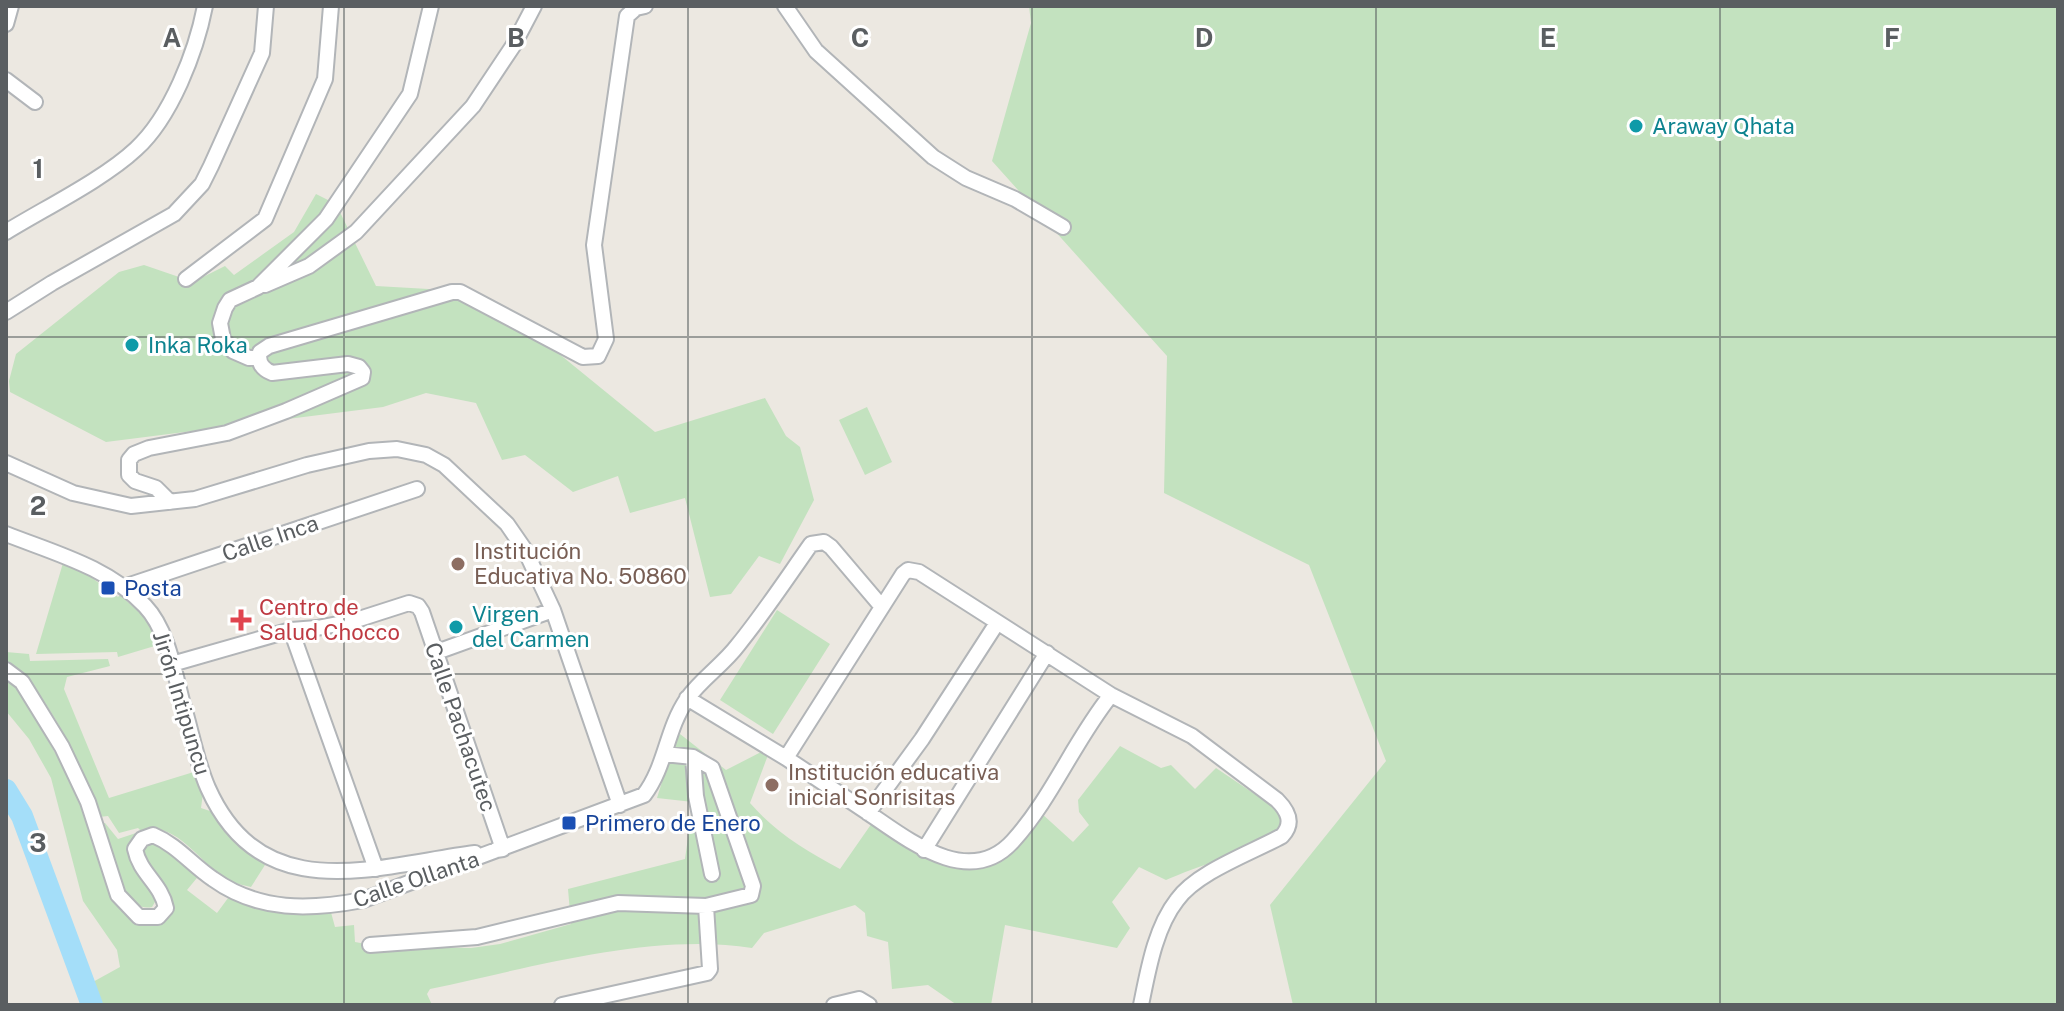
<svg xmlns="http://www.w3.org/2000/svg" width="2064" height="1011" font-family="'Public Sans',sans-serif">
<style>
.green{fill:#c3e2bf}
.lines{fill:none;stroke-linecap:round;stroke-linejoin:round}
.river{stroke:#a4def9;stroke-width:22}
.minor-casing{stroke:#b2b5b8;stroke-width:18}
.minor{stroke:#fff;stroke-width:14}
.grid{fill:none;stroke:#5a5e61;stroke-width:2;stroke-opacity:0.55}
.culture-dot{fill:#0f9aa8;stroke:#fff;stroke-width:3}
.education-dot{fill:#8d6e63;stroke:#fff;stroke-width:3}
.transit-dot{fill:#1a4fb4;stroke:#fff;stroke-width:3}
.health-dot{fill:#e0444e;stroke:#fff;stroke-width:3}
.labels{text-anchor:middle;stroke-width:6;stroke-linejoin:round;paint-order:stroke}
.culture-label{font-size:22px;fill:#0d838f;stroke:#fff;text-anchor:start}
.street-label{font-size:22px;fill:#5a5e61;stroke:#fff}
.education-label{font-size:22px;fill:#785e54;stroke:#fff;text-anchor:start}
.transit-label{font-size:22px;fill:#164399;stroke:#fff;text-anchor:start}
.health-label{font-size:22px;fill:#be3a42;stroke:#fff;text-anchor:start}
.grid-label{font-size:26px;text-anchor:middle;font-weight:bold;fill:#5a5e61;stroke:#fff;stroke-width:6;stroke-linejoin:round;paint-order:stroke}
</style>
<rect width="100%" height="100%" fill="#ece8e1"/>
<!-- green -->
<path class="green" d="M1029,6H2058V1005H1293L1270,905L1386,761L1309,565L1164,493L1167,356L992,161L1031,23Z
M316,194L336,204L376,286L446,290L547,344L655,432L765,398L786,436L800,447L814,500L780,564L759,556L731,594L710,597L685,498L630,513L618,476L573,492L525,455L502,460L476,403L426,393L383,407L106,442L10,392L9,381L16,354L119,272L144,265L179,277L187,285L225,266L234,275L294,232Z
M867,407L892,462L865,475L839,420Z
M63,563L88,575L118,597L120,595L151,623L158,645L118,657L117,652L36,654Z
M777,610L830,644L773,734L720,700Z
M6,652L29,654L30,661L108,659L110,666L67,677L64,689L109,798L197,771L204,786L201,808L222,815L232,833L265,865L251,887C243,885 233,883 226,879C200,863 174,818 141,831L138,828L119,833L108,816L99,817C83,769 50,691 6,663Z
M6,679L18,687L77,792L109,890L119,907L142,921L170,905C169,898 169,891 165,886C156,872 139,864 145,845L154,842L201,873L187,890L217,913L231,894L329,905L335,927L354,925L355,942L393,949L424,947L471,948L500,944L571,924L568,889L685,859L693,802L657,798L674,743L680,734L726,770L771,747L750,803C776,833 805,850 840,869L872,823L905,843L975,860L1012,844L1041,813L1073,842L1089,825L1079,812L1078,800L1120,746L1161,768L1171,765L1195,789L1216,768L1274,807L1280,815L1283,826C1255,851 1201,864 1166,880L1139,867L1112,902L1130,928L1117,948L1005,925L991,1005H957L928,985L892,989L888,942L867,936L865,913L855,905L764,933L752,948C652,932 530,968 430,989L427,994L432,1005H103L91,983L120,967L117,950L83,901L51,778L29,739L6,711Z
M101,823H105L118,839L136,833L130,843L128,856L154,894L155,902L152,907C119,914 108,847 101,823Z"/>
<g class="lines">
<!-- river -->
<path class="river" d="M6,790L22,816L92,1005"/>
<defs>
<path id="minor" d="M785,6L816,51L933,157L966,178L1015,199L1063,227
M6,24L11,6
M6,80L35,102
M6,232C45,208 104,179 136,149C171,117 196,52 205,6
M186,279L265,219L325,79L331,6
M265,285L309,266L356,232L473,106L513,46L534,6
M6,312L52,283L174,214L202,184L211,166L262,53L266,6
M259,357L249,358L233,351L223,339L220,323L225,308L230,300L258,287L326,219L410,94L431,6
M6,463L73,493L131,506L195,499L307,465L369,451L397,449L426,455L444,465L507,524L525,550L553,610L620,805
M170,502L156,488L135,481L129,475V460L134,454L149,448L227,433L286,411L362,378L363,372L359,367L348,364L272,373C262,369 257,362 260,352L269,346L452,292H460L583,357L598,356L606,339L594,245L627,16L636,8L645,6
M6,534C54,553 108,567 145,606C167,629 174,670 182,701C191,729 196,761 208,788C262,909 375,866 475,853
M124,587L417,489
M291,630L376,869
M434,653L553,610
M172,664L291,630L317,628L353,621L409,603L418,606L422,612L503,849L496,850
M6,670L22,682L62,747L88,802L118,895L139,917H158L166,908C161,883 140,874 135,849L142,839L153,835C177,845 192,865 213,879C259,912 310,910 363,900L644,795C666,766 666,730 687,699C701,679 723,665 738,645C764,613 787,578 811,544L824,542L831,547L882,607
M1111,695C1074,741 1052,798 1013,841C969,890 907,839 867,812C840,794 813,776 786,758L903,574L908,570L919,572L1111,695L1192,736L1277,800C1288,811 1294,823 1282,836C1251,853 1197,872 1177,900C1155,928 1148,971 1141,1005
M687,698L786,758
M693,757L696,796L712,874
M868,813L922,739L997,623
M924,850L1047,653
M370,945L477,937L618,903L706,906
M562,1005L707,973L710,969L706,906L751,895L753,886L712,768L693,757L664,754
M834,1005L859,999L869,1005"/>
</defs>
<!-- minor casing -->
<use href="#minor" class="minor-casing"/>
<!-- minor -->
<use href="#minor" class="minor"/>
</g>
<!-- grid -->
<path class="grid" d="M344,6V1005M688,6V1005M1032,6V1005M1376,6V1005M1720,6V1005M6,337H2058M6,674H2058"/>
<!-- markers -->
<g class="culture-dot">
<circle cx="1636" cy="126" r="8"/>
<circle cx="132" cy="345" r="8"/>
<circle cx="456" cy="627" r="8"/>
</g>
<g class="education-dot">
<circle cx="458" cy="564" r="8"/>
<circle cx="772" cy="785" r="8"/>
</g>
<g class="transit-dot">
<rect x="100" y="580" width="16" height="16" rx="4"/>
<rect x="561" y="815" width="16" height="16" rx="4"/>
</g>
<path class="health-dot" d="M237 608h8v8h8v8h-8v8h-8v-8h-8v-8h8z"/>
<g class="labels">
<!-- culture labels -->
<g class="culture-label">
<text x="1652" y="134">Araway Qhata</text>
<text x="148" y="353">Inka Roka</text>
<text x="472" y="622">Virgen<tspan x="472" dy="25">del Carmen</tspan></text>
</g>
<!-- street labels -->
<g class="street-label">
<text transform="translate(270 538) rotate(-19)" y="8">Calle Inca</text>
<text transform="translate(182 703) rotate(73)" y="8">Jirón Intipuncu</text>
<text transform="translate(461 727) rotate(71)" y="8">Calle Pachacutec</text>
<text transform="translate(416 879) rotate(-19)" y="8">Calle Ollanta</text>
</g>
<!-- education labels -->
<g class="education-label">
<text x="474" y="559">Institución<tspan x="474" dy="25">Educativa No. 50860</tspan></text>
<text x="788" y="780">Institución educativa<tspan x="788" dy="25">inicial Sonrisitas</tspan></text>
</g>
<!-- transit labels -->
<g class="transit-label">
<text x="124" y="596">Posta</text>
<text x="585" y="831">Primero de Enero</text>
</g>
<!-- health labels -->
<g class="health-label">
<text x="259" y="615">Centro de<tspan x="259" dy="25">Salud Chocco</tspan></text>
</g>
</g>
<g class="grid-label">
<text x="172" y="47">A</text>
<text x="516" y="47">B</text>
<text x="860" y="47">C</text>
<text x="1204" y="47">D</text>
<text x="1548" y="47">E</text>
<text x="1892" y="47">F</text>
<text x="38" y="178">1</text>
<text x="38" y="515">2</text>
<text x="38" y="852">3</text>
</g>
<!-- border -->
<rect width="2064" height="1011" fill="none" stroke="#5a5e61" stroke-width="16"/>
</svg>
